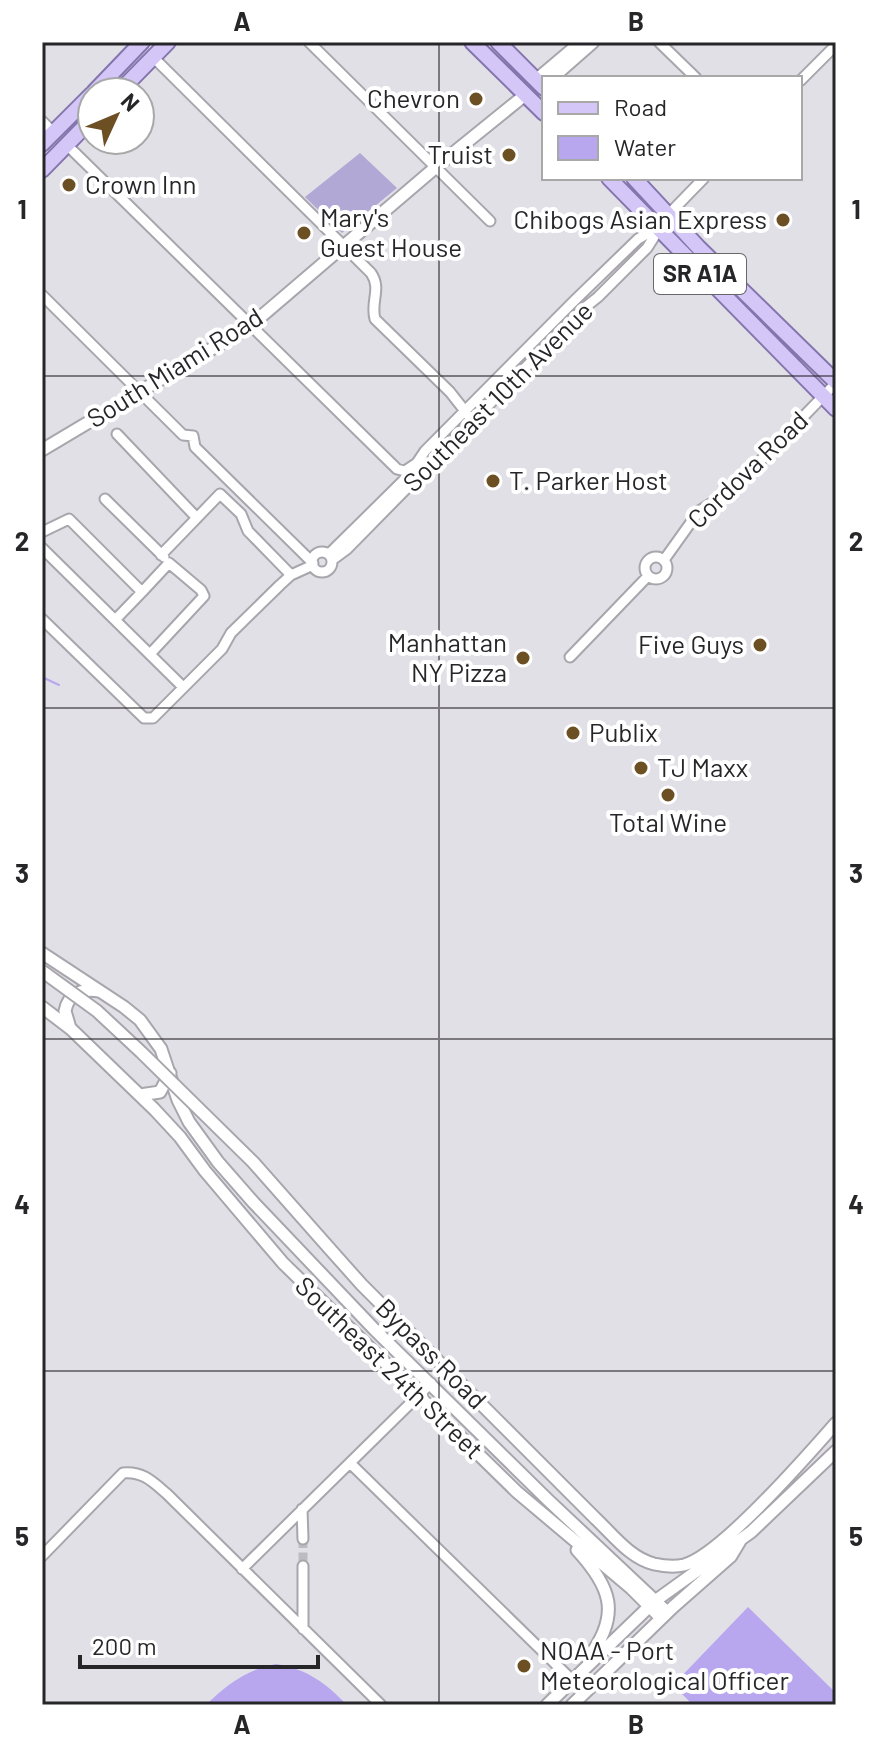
<svg xmlns="http://www.w3.org/2000/svg" width="878" height="1747" font-family="Barlow,sans-serif">
<style>
.green{fill:#b2a8d5}
.water{fill:#b8a6ef}
.lines{fill:none;stroke-linecap:round;stroke-linejoin:round}
.stream{stroke:#b8a6ef;stroke-width:2}
.minor-tunnel{stroke:#bcbbc1;stroke-width:9;stroke-dasharray:9 4.5;stroke-linecap:butt}
.minor-casing{stroke:#a8a6ac;stroke-width:13}
.tertiary-casing{stroke:#a8a6ac;stroke-width:15}
.primary-casing{stroke:#8476ad;stroke-width:18}
.minor{stroke:#fff;stroke-width:9}
.tertiary{stroke:#fff;stroke-width:11}
.primary{stroke:#d4c7f8;stroke-width:14}
.tertiary-bridge-casing{stroke:#a8a6ac;stroke-width:15;stroke-linecap:butt}
.tertiary-bridge{stroke:#fff;stroke-width:11}
.grid{fill:none;stroke:#262528;stroke-width:2;stroke-opacity:0.55}
.poi-dot{fill:#6d4f24;stroke:#fff;stroke-width:3}
.labels{text-anchor:middle;stroke-width:8;stroke-linejoin:round;paint-order:stroke}
.shield{fill:#fff;stroke:#676668;stroke-width:2}
.shield-label{font-size:24px;font-weight:bold;fill:#262528}
.poi-label{font-size:26px;fill:#262528;stroke:#fff;text-anchor:start}
.street-label{font-size:26px;fill:#262528;stroke:#fff}
.neatline{fill:none;stroke:#262528;stroke-width:3}
.grid-label{font-size:26px;text-anchor:middle;font-weight:bold;fill:#262528}
</style>
<rect width="100%" height="100%" fill="#e2e0e7"/>
<!-- green -->
<path class="green" d="M360,153L397,188L342,233L305,197Z"/>
<!-- water -->
<path class="water" d="M748,1607L836,1693V1705H693L673,1685Z
M276,1664C307,1669 326,1683 347,1705H206C226,1685 248,1669 276,1664Z"/>
<g class="lines">
<!-- stream -->
<path class="stream" d="M42,677L59,685"/>
<!-- minor-tunnel -->
<path class="minor-tunnel" d="M303,1539V1566"/>
<defs>
<path id="minor" d="M309,42L490,221
M659,42L696,78
M153,57L371,273C382,289 370,302 375,319L450,392L472,420
M800,81L836,45
M42,121L54,133
M67,145L397,469L405,471L420,461
M42,295L183,435L193,436L195,447L313,563
M117,434L197,518
M105,499L164,557
M42,532L69,519L142,592L169,563L201,590L204,596L150,654
M42,548L183,687
M312 562a10 10 0 1 1 20 0a10 10 0 1 1-20 0Z
M329,554L408,476L425,451L574,301L638,239L655,229
M161,555L220,494L241,514L248,531L291,575
M645 568a11 11 0 1 1 22 0a11 11 0 1 1-22 0Z
M332,560L347,549L583,309L598,297L647,248L668,215L704,178
M664,560L699,511L731,491L836,383
M42,619L144,718H153L222,649L231,633L280,585L291,575L313,565
M115,620L142,592
M570,657L648,576
M350,1463L573,1681
M302,1509L303,1539
M42,1556L123,1473C143,1471 153,1482 167,1494L381,1705
M303,1566V1629
M242,1569L431,1383"/>
<path id="tertiary" d="M552,78L593,42
M536,80L581,42
M42,450L250,326L436,167L525,95
M42,953L124,1007L140,1020L161,1049L178,1100L189,1122L218,1162L254,1203L374,1329L548,1500L667,1612
M42,1007L71,1029L154,1109L180,1137L205,1171L283,1263L517,1492L631,1588L661,1618
M70,1028L65,1011C68,994 82,988 99,991
M140,1095L160,1092L170,1073
M329,1248L362,1285L596,1519C613,1535 630,1558 654,1564C663,1566 675,1567 684,1565C721,1555 808,1455 836,1423
M577,1550C611,1587 621,1614 589,1657
M547,1705L655,1601L751,1532L836,1451
M572,1705L673,1607L731,1556L740,1541"/>
<path id="primary" d="M472,42L544,113
M498,42L544,88
M94,92L142,42
M119,92L168,42
M42,144L92,94
M42,170L92,119
M609,178L836,409
M634,178L699,248L836,382"/>
</defs>
<!-- minor casing -->
<use href="#minor" class="minor-casing"/>
<!-- tertiary casing -->
<use href="#tertiary" class="tertiary-casing"/>
<!-- primary casing -->
<use href="#primary" class="primary-casing"/>
<!-- minor -->
<use href="#minor" class="minor"/>
<!-- tertiary -->
<use href="#tertiary" class="tertiary"/>
<!-- primary -->
<use href="#primary" class="primary"/>
<defs>
<path id="tertiary-bridge" d="M42,971L97,1011L141,1052L253,1162L329,1248"/>
</defs>
<!-- tertiary-bridge casing -->
<use href="#tertiary-bridge" class="tertiary-bridge-casing"/>
<!-- tertiary-bridge -->
<use href="#tertiary-bridge" class="tertiary-bridge"/>
</g>
<!-- grid -->
<path class="grid" d="M439,42V1705M42,376H836M42,708H836M42,1039H836M42,1371H836"/>
<!-- markers -->
<g class="poi-dot">
<circle cx="476" cy="99" r="8"/>
<circle cx="509" cy="155" r="8"/>
<circle cx="69" cy="185" r="8"/>
<circle cx="783" cy="220" r="8"/>
<circle cx="304" cy="233" r="8"/>
<circle cx="493" cy="481" r="8"/>
<circle cx="760" cy="645" r="8"/>
<circle cx="523" cy="658" r="8"/>
<circle cx="573" cy="733" r="8"/>
<circle cx="641" cy="768" r="8"/>
<circle cx="668" cy="795" r="8"/>
<circle cx="524" cy="1666" r="8"/>
</g>
<g class="labels">
<!-- shield labels -->
<rect class="shield" x="654" y="254" width="92" height="40" rx="6"/>
<g class="shield-label">
<text x="700" y="282">SR A1A</text>
</g>
<!-- poi labels -->
<g class="poi-label">
<text x="460" y="108" text-anchor="end">Chevron</text>
<text x="493" y="164" text-anchor="end">Truist</text>
<text x="85" y="194">Crown Inn</text>
<text x="320" y="227">Mary's<tspan x="320" dy="30">Guest House</tspan></text>
<text x="767" y="229" text-anchor="end">Chibogs Asian Express</text>
<text x="509" y="490">T. Parker Host</text>
<text x="507" y="652" text-anchor="end">Manhattan<tspan x="507" dy="30">NY Pizza</tspan></text>
<text x="744" y="654" text-anchor="end">Five Guys</text>
<text x="589" y="742">Publix</text>
<text x="657" y="777">TJ Maxx</text>
<text x="668" y="832" text-anchor="middle">Total Wine</text>
<text x="540" y="1660">NOAA - Port<tspan x="540" dy="30">Meteorological Officer</tspan></text>
</g>
<!-- street labels -->
<g class="street-label">
<text transform="translate(175 368) rotate(-32)" y="9">South Miami Road</text>
<text transform="translate(498 397) rotate(-45)" y="9">Southeast 10th Avenue</text>
<text transform="translate(748 470) rotate(-44)" y="9">Cordova Road</text>
<text transform="translate(431 1354) rotate(45)" y="9">Bypass Road</text>
<text transform="translate(389 1368) rotate(44)" y="9">Southeast 24th Street</text>
</g>
</g>
<!-- border -->
<rect width="878" height="1747" fill="none" stroke="#ffffff" stroke-width="88"/>
<!-- legend -->
<rect x="542" y="76" width="260" height="104" fill="#ffffff" stroke="#a8a8a9" stroke-width="2"/>
<rect x="558" y="102" width="40" height="12" fill="#d4c7f8" stroke="#a8a8a9" stroke-width="2"/>
<text x="614" y="116" font-size="24" fill="#262528">Road</text>
<rect x="558" y="136" width="40" height="24" fill="#b8a6ef" stroke="#a8a8a9" stroke-width="2"/>
<text x="614" y="156" font-size="24" fill="#262528">Water</text>
<!-- north arrow -->
<g transform="translate(116 116) rotate(46)"><circle r="38" fill="#ffffff" stroke="#a8a8a9" stroke-width="2"/>
<path d="M0-6L14 30L0 20L-14 30Z" fill="#6d4f24"/>
<text y="-12" font-size="22" font-weight="bold" text-anchor="middle" fill="#262528">N</text>
</g>
<!-- scale -->
<path d="M80 1655v12h238v-12" fill="none" stroke="#262528" stroke-width="4"/>
<text x="92" y="1655" font-size="24" fill="#262528" stroke="#ffffff" stroke-width="6" paint-order="stroke">200 m</text>
<rect x="44" y="44" width="790" height="1659" class="neatline"/>
<g class="grid-label">
<text x="242" y="31">A</text>
<text x="636" y="31">B</text>
<text x="22" y="219">1</text>
<text x="856" y="219">1</text>
<text x="22" y="551">2</text>
<text x="856" y="551">2</text>
<text x="22" y="883">3</text>
<text x="856" y="883">3</text>
<text x="22" y="1214">4</text>
<text x="856" y="1214">4</text>
<text x="22" y="1546">5</text>
<text x="856" y="1546">5</text>
<text x="242" y="1734">A</text>
<text x="636" y="1734">B</text>
</g>
</svg>
